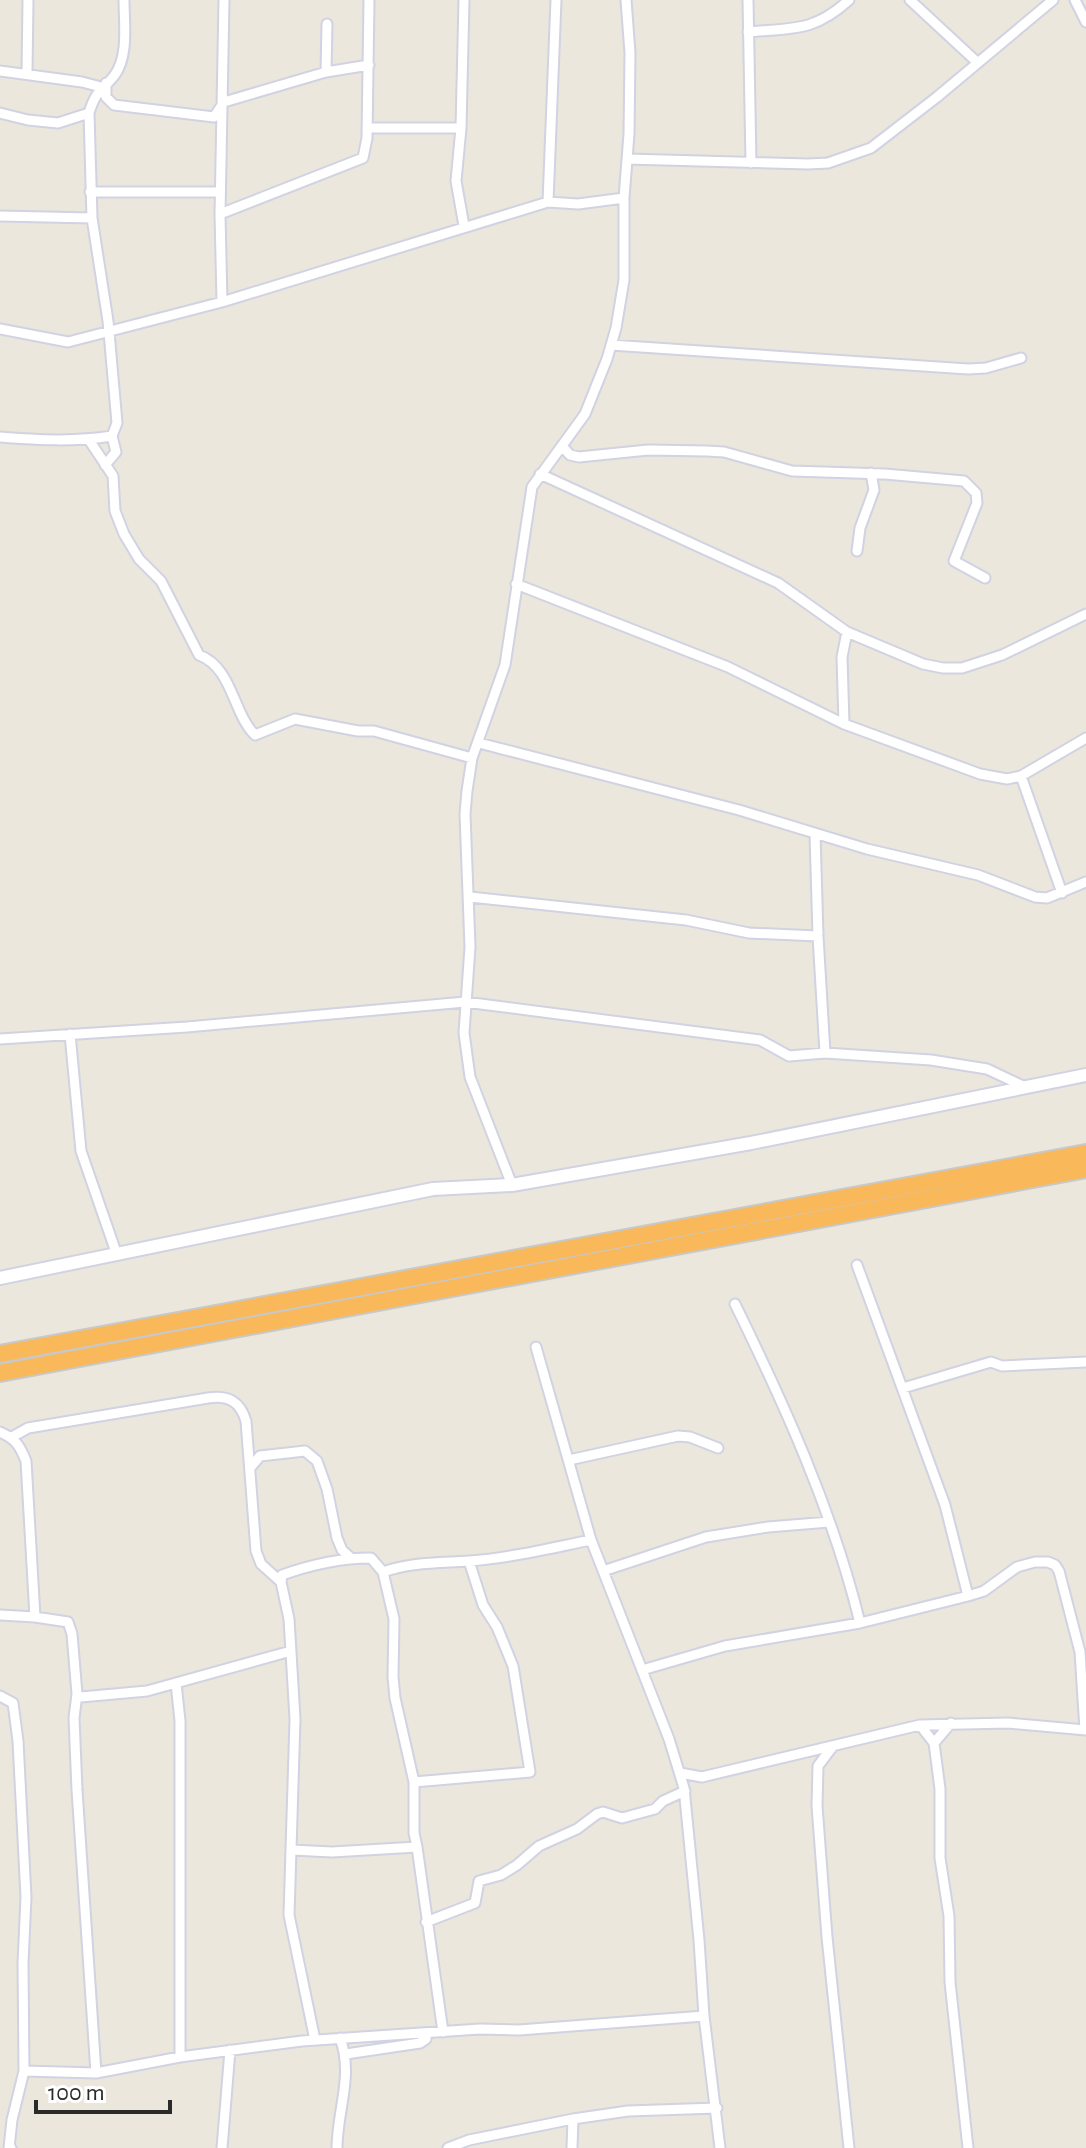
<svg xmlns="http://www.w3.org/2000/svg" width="1086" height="2148" font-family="'Alegreya Sans',sans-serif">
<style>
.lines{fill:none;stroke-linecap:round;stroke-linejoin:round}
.street-casing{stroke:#d1d2e2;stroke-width:13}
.secondary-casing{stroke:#d1d2e2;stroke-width:16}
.highway-casing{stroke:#c8c8c8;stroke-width:20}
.street{stroke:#fff;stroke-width:9}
.secondary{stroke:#fff;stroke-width:12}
.highway{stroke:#f9b85a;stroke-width:16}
</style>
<rect width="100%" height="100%" fill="#ebe7dc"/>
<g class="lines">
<defs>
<path id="street" d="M464,0L461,128L456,181L464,226
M748,0L751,163
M910,0L978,63
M1075,0L1086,22
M748,32C793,28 814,32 849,0
M0,71L82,82L101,87
M326,72L327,24
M27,74L28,0
M106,83V97L114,105L214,117L224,102L326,72L369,65
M0,113L28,120L58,123L89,113
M367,128H461
M627,159L808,164L828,163L871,148L937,97L1053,0
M90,192H220
M548,202L556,0
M220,214L363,158L367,138L369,0
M0,216L92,218
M222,302L220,214L224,0
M0,329L68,342L222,302L548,202L578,204L624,198
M611,345L968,369L986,368L1021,358
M0,437C39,440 74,442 112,436L117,423L108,321L92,218L89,113C96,90 101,92 114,76C129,57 124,23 124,0
M89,440L113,476L115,511L124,534L139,559L161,581L199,655C233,668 232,712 255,735L295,719L358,731H374L472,758
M562,446L570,455L579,457L648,450L707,451L724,452L792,471L885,474L964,481L976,493L977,503L954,561L985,578
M105,465L116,452L112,436
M540,474L778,583L847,632L923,664L943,668H962L1002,655L1086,614
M857,551L860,528L874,490L871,473
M516,584L728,667L844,724L980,774L1007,779L1021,776L1086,738
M844,724L842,657L847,632
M479,743L739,810L867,849L978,875L1035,897L1047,898L1086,882
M1021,776L1062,893
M815,834L818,936L825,1053
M470,897L686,920L749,933L818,936
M70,1034L81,1151L117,1255
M0,1039L187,1027L465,1002L760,1040L789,1056L825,1053L931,1060L987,1069L1023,1086
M512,1185L470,1077L464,1033L470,947L465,814L467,791L472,758L505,665L532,487L585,414L607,359L616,328L624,280V198L629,134L630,53L626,0
M857,1265L945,1505L968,1596
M735,1304C785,1406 833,1512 860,1623
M536,1347L591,1540L669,1739L684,1788L699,1940L704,2016L720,2148
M903,1388L991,1362L1002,1366L1086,1362
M0,1432C16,1439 20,1446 26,1461L35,1617L0,1615
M12,1437L28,1428L208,1398C228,1395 240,1401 246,1421L256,1551L261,1564L281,1582L289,1619L295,1719L289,1915L315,2040
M569,1460L678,1436L690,1437L718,1448
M250,1468L260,1456L305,1451L317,1461L327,1489L337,1538L342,1550L351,1558
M603,1571L706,1537L768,1527L829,1522
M383,1572L394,1619L393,1677L395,1698L414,1782
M281,1582L282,1575C310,1565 342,1558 371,1558L383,1572C410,1562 440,1563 469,1561C510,1558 551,1548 591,1540
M35,1617L68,1622L72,1634L77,1694L74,1718L77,1790L96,2073
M642,1670L725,1646L860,1623L968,1596L984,1591L1017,1567L1035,1562H1048L1055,1565L1059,1571L1080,1652L1085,1730
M176,1683L180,1721V2057
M77,1694L81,1697L147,1691L291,1651
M0,1696L13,1703L18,1741L26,1897L23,1963L24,2071L12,2120L9,2148H11
M920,1725L934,1743L940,1789V1858L949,1916L950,1982L968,2148
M934,1743L951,1723
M833,1746L818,1766L817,1806L827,1937L849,2148
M680,1773L702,1777L920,1725L1008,1723L1086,1730
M417,1847L443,2032
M292,1850L332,1852L417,1847L414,1833V1782L530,1772L513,1666L497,1627L483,1605L469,1561
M426,1922L475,1903L479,1881L501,1875L517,1865L539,1846L577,1829L597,1814L603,1812L622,1818L655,1809L663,1801L685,1791
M346,2054L420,2043L426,2039L427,2033
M24,2071L96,2073L180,2057L302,2041L480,2029L519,2030L704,2016
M222,2148L230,2050
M337,2148C337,2111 354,2075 340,2038
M448,2148L469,2140L573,2119L628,2111L717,2108
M572,2148L573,2119"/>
<path id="secondary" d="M0,1278L433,1189L512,1185L751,1143L1086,1075"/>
<path id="highway" d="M0,1354L1086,1153
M0,1373L1086,1169"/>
</defs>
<!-- street casing -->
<use href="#street" class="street-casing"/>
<!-- secondary casing -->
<use href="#secondary" class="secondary-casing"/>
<!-- highway casing -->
<use href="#highway" class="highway-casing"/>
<!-- street -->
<use href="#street" class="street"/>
<!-- secondary -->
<use href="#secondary" class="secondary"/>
<!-- highway -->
<use href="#highway" class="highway"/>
</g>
<!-- scale -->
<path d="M36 2100v12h134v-12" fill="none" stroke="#2a2a2a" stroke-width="4"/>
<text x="48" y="2100" font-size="24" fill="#2a2a2a" stroke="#ffffff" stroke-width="6" paint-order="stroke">100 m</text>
</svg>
